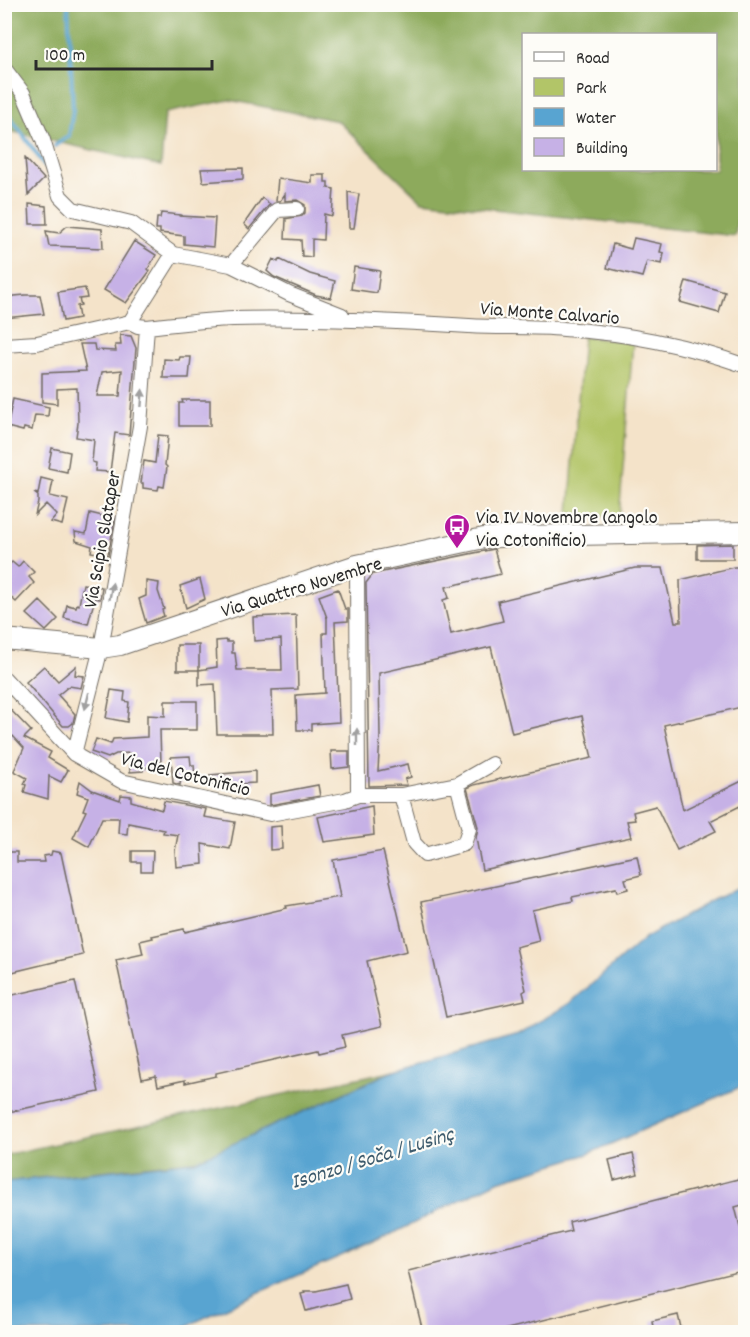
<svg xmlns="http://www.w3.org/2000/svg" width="750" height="1337" font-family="Dekko,sans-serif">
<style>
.green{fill:#b2c568;stroke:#6e784a;stroke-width:1.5}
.forest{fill:#8daa5c;stroke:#5c6a44;stroke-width:1.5;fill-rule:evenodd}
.water{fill:#58a4d1;stroke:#42687e;stroke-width:1.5}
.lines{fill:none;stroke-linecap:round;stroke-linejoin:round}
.stream{stroke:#58a4d1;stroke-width:4}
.building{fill:#c6b1e6;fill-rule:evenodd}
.street-casing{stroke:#716b62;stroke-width:16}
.secondary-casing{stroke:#716b62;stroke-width:22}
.street{stroke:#fff;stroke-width:14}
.secondary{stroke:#fff;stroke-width:20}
.oneway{fill:#a0a0a0}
.labels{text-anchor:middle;stroke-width:4.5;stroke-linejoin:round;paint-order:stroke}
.street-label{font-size:20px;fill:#2b2b2b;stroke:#fdfcf7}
.poi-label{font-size:20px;fill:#2b2b2b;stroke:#fdfcf7;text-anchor:start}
.water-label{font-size:21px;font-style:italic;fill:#3d5b6d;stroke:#fdfcf7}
</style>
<rect width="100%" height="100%" fill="#fdfcf7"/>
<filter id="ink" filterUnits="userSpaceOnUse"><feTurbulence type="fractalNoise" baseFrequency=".0167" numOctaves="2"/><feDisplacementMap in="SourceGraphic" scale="12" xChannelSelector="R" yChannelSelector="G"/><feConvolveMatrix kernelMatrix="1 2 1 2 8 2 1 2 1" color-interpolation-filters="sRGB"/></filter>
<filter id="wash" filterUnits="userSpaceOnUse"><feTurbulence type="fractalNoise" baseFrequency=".008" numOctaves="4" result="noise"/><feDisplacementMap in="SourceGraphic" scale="24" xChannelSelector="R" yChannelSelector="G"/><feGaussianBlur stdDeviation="1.35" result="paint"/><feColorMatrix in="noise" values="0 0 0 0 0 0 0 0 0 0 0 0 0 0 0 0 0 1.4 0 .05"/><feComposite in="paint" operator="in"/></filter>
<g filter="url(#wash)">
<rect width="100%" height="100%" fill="#f4e3c9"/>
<!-- green -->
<path class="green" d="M583,337L633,342L619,518L569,513Z"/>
<!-- forest -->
<path class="forest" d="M5,5H745V173L735,236L422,201L338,121L229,100L165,113L161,166L5,130ZM524,34H716V170H524Z
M395,1070L198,1160L5,1182L4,1155Z"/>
<!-- water -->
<path class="water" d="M745,885V1085L588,1154L498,1181L380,1240L262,1291L174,1332H5V1182L195,1161L395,1070L518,1035L570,1003L646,937L713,900Z"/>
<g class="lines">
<!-- stream -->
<path class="stream" d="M4,108L45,166
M55,146L69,136L73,109L68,4"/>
</g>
<g id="blocks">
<!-- building -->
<path class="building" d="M25,158L44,179L28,195Z
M243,168V179L203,182L201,169Z
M312,175H325V182H328V188L334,189L332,216L324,214L323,240L312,239V257L302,256L301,240L285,239L286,219H284L302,216L305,213V205L297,200L285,201V194L280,201H276L278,178L312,183Z
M348,192L359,194L354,228H349Z
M262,198L270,204L249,229L244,224Z
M29,204L46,206L47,224H30Z
M161,213L181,215L180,216L215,218L213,247L184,244V236L160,233V229H156L157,218H160Z
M67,226L102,229L103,248L49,246L46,231L59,233Z
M634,238L662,244L660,252L664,253L662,264L647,261L642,277L607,268L613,244L631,249Z
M134,241L156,255L148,269L150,271L126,303L104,290Z
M273,259L278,262L279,259L310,274L335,281L331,298L316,295L274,277L267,271Z
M354,267L380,271L377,293L351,289Z
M686,281L725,292L719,313L680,302Z
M85,288L87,298L79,299L81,305L77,306L79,318L63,321L58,292Z
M25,295H40L44,314L4,318V297Z
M120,335L131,336L136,348L129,435L115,433L110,472L95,471L96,463L92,462L94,440L76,437L78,423L77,388L57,389V404L42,402V373L86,371L80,344H94L95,350L116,351L115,345H121ZM122,370L120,396H97L102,372Z
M180,357H191L189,378H163L164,359L179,360Z
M13,399L49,407L48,416L35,415L32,430L24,428L23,431L7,427Z
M182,400H210V426H179V403H183Z
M158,435L168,436L165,465L167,467L164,487L159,486L158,490L143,488V483H141L144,461L155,463Z
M52,448L70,452L67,472L48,468Z
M41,478L53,481L50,496L68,500L62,525L51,522L57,515L46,504L35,515L38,502V496L34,493L38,494Z
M90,513L115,519L108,555L91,552L92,546L76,541L75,532L86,534Z
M733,544V559H697V545Z
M494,549L501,574L446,587L449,598L443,600L451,634L503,621L498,601L635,568H663L675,622H681L680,580L734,567H746V677H743L746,688V706L664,725L683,810L746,779V803L710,821L716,831L677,850L656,806L633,812L635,820L627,821L631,837L482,870L476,838L478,827L467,788L474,785L592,758L582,716L512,733L491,647L379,673L380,736L378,771L408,764L411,777L405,779L407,785L369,786L366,583L373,574Z
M23,561L34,572L29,577L34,583L16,602L4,591V569L12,562L18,567Z
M200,579L205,599L186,608L180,586Z
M146,581L159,583L158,591L164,609L162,610L164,616L146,623L139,599L146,596Z
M83,584L102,587L100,599L95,598L88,624L64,618L67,605L76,607L77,604L79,605Z
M338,589L345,609H348V621L335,622L339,722L311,724V730H297L296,695L325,693L323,633H327V618L319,596Z
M40,601L58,619L46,631L27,614Z
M296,615L298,689L272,690L273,734H217L215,684L199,685V670L217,667L216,641L227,640V642H232V653H235L237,670H282L281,639L254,641L253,617Z
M177,645H199V670H177Z
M44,666L58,681L76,666L75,675L84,676L81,688L69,686L58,695L75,714L73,723L69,726H63L26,682Z
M111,690L125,692L124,701L129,702L127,722L106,718Z
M165,701H197V730H160L161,764H151V767L143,768V771L130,772L129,753L116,754L108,758L91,752L96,739L111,744L113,739L147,737V715L165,716Z
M4,703L31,731L24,738L51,752L48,758L68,770L61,782L49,776L48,799L24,792L26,785L24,784L27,778L14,771L24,748L13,736L11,738L4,731Z
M331,751H349V767L332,769Z
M190,756L191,765H194L195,777L181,778L180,785L173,783L171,757Z
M255,771V783L237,784L235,790L209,785L210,775Z
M80,781L92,790L120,800L121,795L131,796V801L162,810L164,801L206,809L204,817L235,822L230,849L202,844L203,864L176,867L175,851L178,835L163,833L164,830L128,823L127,834L118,833L119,818H102L89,847L73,838L86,811L83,810L88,797L77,793Z
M318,785L320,796L270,805V794Z
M372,806L374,835L324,842L318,817Z
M281,826L282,849L270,850V827Z
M52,851L61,853L83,955L4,974V852H17V862H44L43,856L51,855Z
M132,851H153L152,871H141V862H132Z
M383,851L407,951L367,961L382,1026L342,1035L345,1047L319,1053L318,1050L216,1073V1076L185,1083V1080L158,1086L156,1076L142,1079L116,960L143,954L140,941L153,938L152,936L184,929L185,932L287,908L286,906L340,897L333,860Z
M637,856L641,875L625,879L628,889L617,892L616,888L572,897L573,901L532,910L539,941L516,947L526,990L523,992L525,1000L446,1017L421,902Z
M75,981L99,1092L4,1113V997Z
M633,1154L638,1174L614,1180L609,1160Z
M746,1177V1204L735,1207L746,1250V1270L495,1332H423L408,1271L571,1231L569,1222Z
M346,1284L350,1299L306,1311L301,1294L305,1293L304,1291H316Z
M678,1315L682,1332H654L652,1321Z"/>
</g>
</g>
<g filter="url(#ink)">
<use href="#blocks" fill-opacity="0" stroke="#716b62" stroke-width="1.5"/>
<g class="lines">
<defs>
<path id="street" d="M4,68L23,93L43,140L60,196L73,209L131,223L173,254L231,265L289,294L342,315
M231,265L277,210L297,209
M130,322L173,254
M4,345L37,343L130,322L138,326L147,327C176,324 205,320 233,319C312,317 390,321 469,326C500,328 532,326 564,329C626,333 687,345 746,366
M357,565L358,795
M4,678L74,754L121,781L270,814L345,800L358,795H401L457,784L492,764
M74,754L101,648L140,426L147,327
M401,795L414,843L425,855L464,844L469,829L457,784"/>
<path id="secondary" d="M4,639L101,648L120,645L357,565L484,538L515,536L746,532"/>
</defs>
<!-- street casing -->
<use href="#street" class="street-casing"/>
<!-- secondary casing -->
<use href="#secondary" class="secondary-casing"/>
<!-- street -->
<use href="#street" class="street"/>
<!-- secondary -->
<use href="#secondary" class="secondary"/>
</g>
<!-- one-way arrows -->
<defs><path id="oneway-solid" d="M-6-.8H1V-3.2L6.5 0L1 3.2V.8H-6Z" transform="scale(1.5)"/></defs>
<g class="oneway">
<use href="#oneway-solid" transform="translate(142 398) rotate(-86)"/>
<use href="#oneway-solid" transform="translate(111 591) rotate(-80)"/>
<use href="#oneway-solid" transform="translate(87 701) rotate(104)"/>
<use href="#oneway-solid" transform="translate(357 737) rotate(-90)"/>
</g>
</g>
<!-- icons -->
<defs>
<symbol id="bus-pin" viewBox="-11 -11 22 30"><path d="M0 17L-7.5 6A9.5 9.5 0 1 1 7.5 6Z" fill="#b5179e" stroke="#fdfcf7"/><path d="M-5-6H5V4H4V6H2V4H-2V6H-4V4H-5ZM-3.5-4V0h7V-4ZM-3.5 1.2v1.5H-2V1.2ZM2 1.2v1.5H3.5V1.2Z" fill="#fff"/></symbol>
</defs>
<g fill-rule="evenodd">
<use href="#bus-pin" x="442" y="512" width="30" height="40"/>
</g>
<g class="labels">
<!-- street labels -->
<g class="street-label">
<text transform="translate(550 312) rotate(4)" y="7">Via Monte Calvario</text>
<text transform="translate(101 539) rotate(-80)" y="7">Via Scipio Slataper</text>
<text transform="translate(301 586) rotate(-17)" y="7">Via Quattro Novembre</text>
<text transform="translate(186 773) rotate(14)" y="7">Via del Cotonificio</text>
</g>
<!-- poi labels -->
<g class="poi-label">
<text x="476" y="523">Via IV Novembre (angolo<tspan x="476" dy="23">Via Cotonificio)</tspan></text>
</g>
<!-- water labels -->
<g class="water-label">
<text transform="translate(372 1157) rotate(-17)" y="7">Isonzo / Soča / Lusinç</text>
</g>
</g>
<!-- margin -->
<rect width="750" height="1337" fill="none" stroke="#fdfcf7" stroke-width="24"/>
<!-- legend -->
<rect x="522" y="33" width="195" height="138" fill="#fdfcf7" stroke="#a9a8a5" stroke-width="1.5"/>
<rect x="534" y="52" width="30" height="9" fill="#ffffff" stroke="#a9a8a5" stroke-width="1.5"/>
<text x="576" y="63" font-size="18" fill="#2b2b2b">Road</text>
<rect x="534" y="78" width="30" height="18" fill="#b2c568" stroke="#a9a8a5" stroke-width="1.5"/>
<text x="576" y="93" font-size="18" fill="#2b2b2b">Park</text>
<rect x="534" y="108" width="30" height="18" fill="#58a4d1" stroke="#a9a8a5" stroke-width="1.5"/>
<text x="576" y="123" font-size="18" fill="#2b2b2b">Water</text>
<rect x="534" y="138" width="30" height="18" fill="#c6b1e6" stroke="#a9a8a5" stroke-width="1.5"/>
<text x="576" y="153" font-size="18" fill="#2b2b2b">Building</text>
<!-- scale -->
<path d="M36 60v9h176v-9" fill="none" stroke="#2b2b2b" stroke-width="3"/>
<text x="45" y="60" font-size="18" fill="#2b2b2b" stroke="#fdfcf7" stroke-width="4.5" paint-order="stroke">100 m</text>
</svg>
